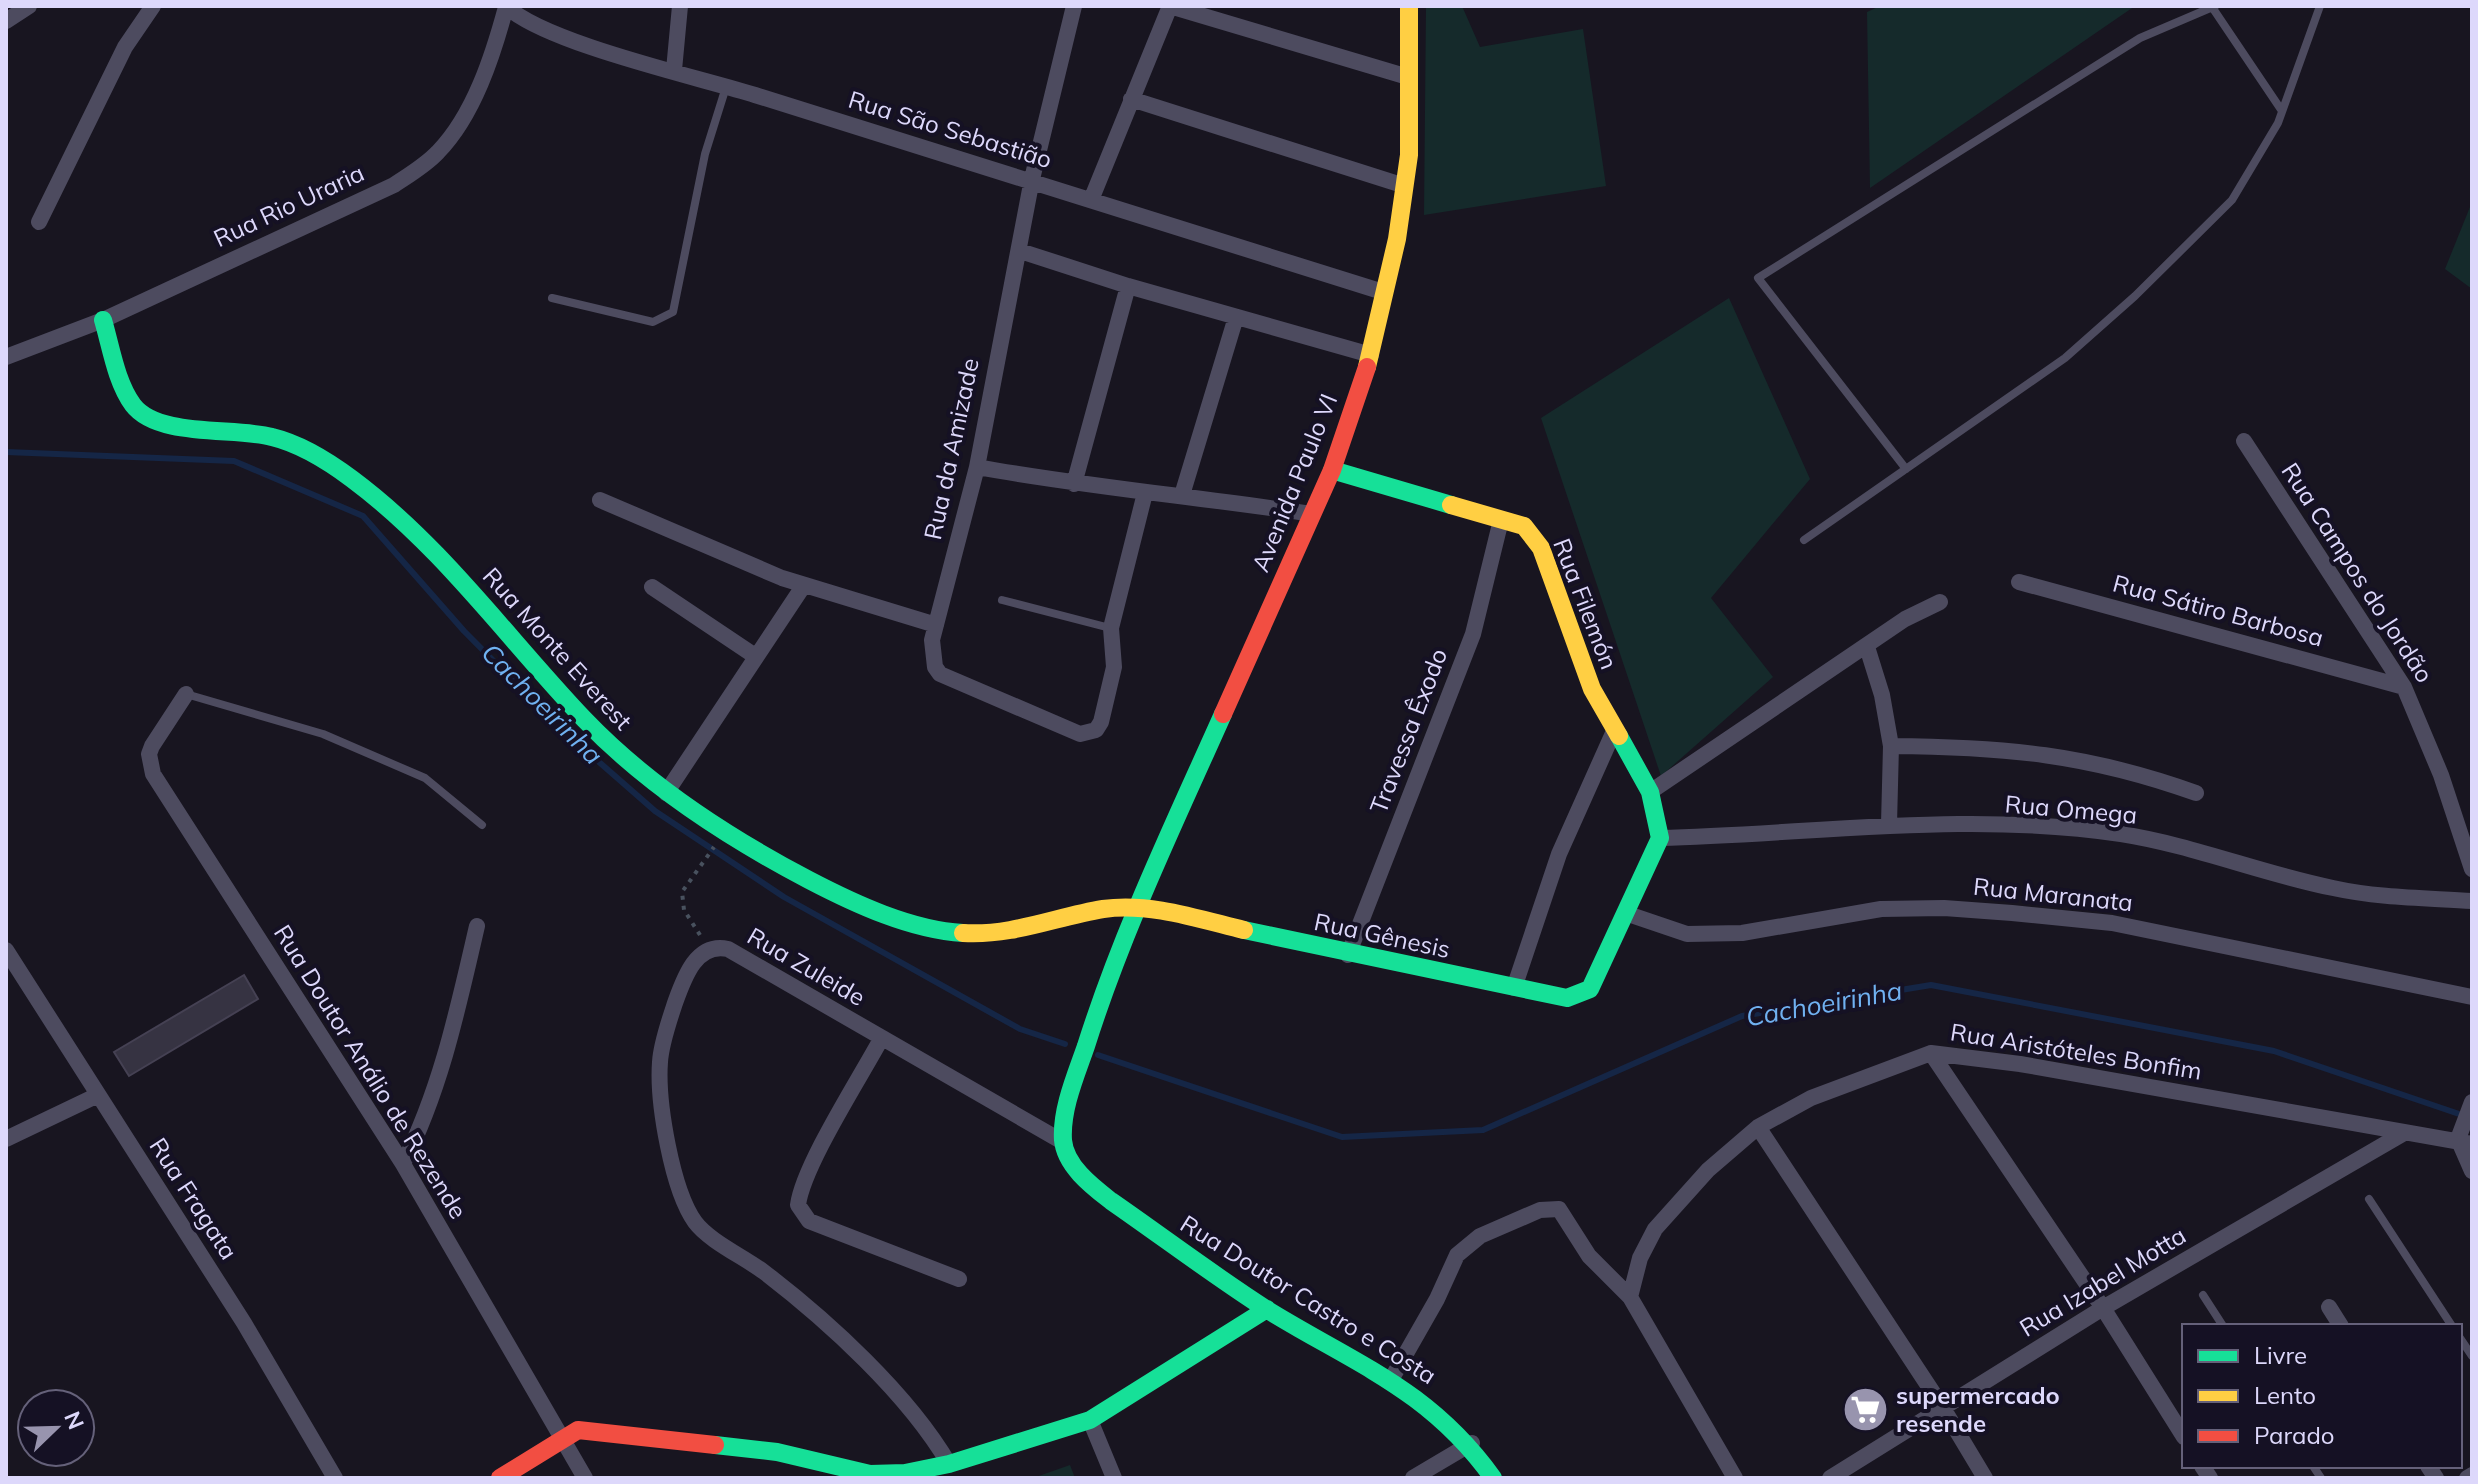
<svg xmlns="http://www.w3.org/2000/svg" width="2478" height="1484" font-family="Mulish,sans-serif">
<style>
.green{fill:#152a2b}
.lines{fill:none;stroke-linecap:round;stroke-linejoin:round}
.stream{stroke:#152646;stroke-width:6}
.building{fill:#363342;stroke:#454153;stroke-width:2}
.path{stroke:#48515e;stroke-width:4;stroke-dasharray:4 6;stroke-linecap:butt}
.lane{stroke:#4d4b5f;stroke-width:8}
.street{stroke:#4d4b5f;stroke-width:16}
.fast{stroke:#16e098;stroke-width:18}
.slow{stroke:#ffcf43;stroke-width:18}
.jam{stroke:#f24e42;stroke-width:18}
.labels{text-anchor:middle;stroke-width:8;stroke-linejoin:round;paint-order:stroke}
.street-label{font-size:24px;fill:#ddd8fb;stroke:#151124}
.poi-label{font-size:24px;font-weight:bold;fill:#ddd8fb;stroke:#151124;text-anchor:start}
.water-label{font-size:26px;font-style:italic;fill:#70b1f1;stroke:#151124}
</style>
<rect width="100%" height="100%" fill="#181520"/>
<!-- green -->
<path class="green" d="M1426,6H1462L1480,47L1583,29L1606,186L1424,215Z
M1880,6H2135L1870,188L1867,12Z
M2472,202V289L2445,269Z
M1729,298L1810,479L1711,598L1773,677L1661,776L1541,418Z
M1070,1465L1075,1478H1033Z"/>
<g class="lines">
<!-- stream -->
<path class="stream" d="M6,452L234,461L363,516L464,631L559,727L655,811L784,897L1020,1029L1065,1044
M1098,1055L1342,1137L1483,1130L1742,1016L1931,985L2274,1051L2465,1116"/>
</g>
<!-- building -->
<path class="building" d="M244,975L258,999L129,1076L114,1052Z"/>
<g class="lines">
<!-- path -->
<path class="path" d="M700,935L684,910L682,892L714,847"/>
<!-- lane -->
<path class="lane" d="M2212,7L2282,111
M552,298L653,322L673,312L705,154L726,87
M1906,469L1758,278L2140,38L2215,6
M1804,540L2065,358L2135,296L2232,200L2278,123L2320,6
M1002,600L1110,628
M186,694L323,734L425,778L482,825
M2369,1199L2452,1326
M2203,1295L2223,1326
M2460,1338L2472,1356
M2313,1466L2321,1478"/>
<!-- street -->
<path class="street" d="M506,6C545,43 697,77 755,95C965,159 1174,226 1383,292
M1074,6L1032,179L977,467L932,640L935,667L940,674L1080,734L1096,730L1101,722L1114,667L1111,628L1145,493
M6,21L29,6
M674,70L680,6
M1131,99L1405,186
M1091,200L1170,6L1408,77
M39,222L125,47L153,6
M1020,251L1128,286L1371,355
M6,357L103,320L394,185C409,175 426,165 438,152C474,115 493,55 506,7
M2244,441L2404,687L2441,775L2472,869
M977,467C1088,487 1200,497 1312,514
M1074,484L1128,286
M1182,495L1236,317
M600,500L782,578L936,625
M2019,582L2404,687
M652,587L755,656
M1867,647L1882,695L1891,746L1889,824
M186,694L152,746L149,754L153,774L403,1164L585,1478
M1891,746C2005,747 2087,754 2196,793
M1650,792L1905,619L1940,602
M666,793L804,585
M1660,838C1813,834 1969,811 2121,834C2192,845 2263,874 2333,888C2378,898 2426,898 2472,901
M1628,914L1687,934L1742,933L1881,909L1944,908L2012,913L2112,923L2472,997
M6,950L244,1323L335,1478
M1348,955L1473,634L1501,520
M1514,988L1559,854L1614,731
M881,1039C860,1078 803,1166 798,1205L809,1221L959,1279
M1931,1053L2103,1308L2184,1437
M2472,1102L2458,1139L2472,1171
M1758,1127L1943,1408L1985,1478
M6,1139L98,1095
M403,1164C441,1089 458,1008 477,926
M1630,1297L1640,1258L1655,1229L1708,1170L1758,1127L1811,1098L1931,1053L2020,1064L2472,1144
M2329,1307L2341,1326
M1392,1378L1437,1299L1457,1255L1480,1236L1540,1210L1559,1209L1589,1256L1630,1297L1735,1478
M1090,1420L1114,1478
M949,1464C908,1394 828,1321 764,1272C744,1257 709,1241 695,1222C672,1190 657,1102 660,1062C661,1044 669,1021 675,1003C684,978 696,942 728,949L1063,1142
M2202,1466L2210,1478
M2428,1466L2436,1478
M1413,1478L1472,1443
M1830,1478L2103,1308L2404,1133
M2467,1478L2472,1475"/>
<!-- fast -->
<path class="fast" d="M103,320C111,347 116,382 133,405C158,438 235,427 272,437C301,444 328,461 352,479C442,546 507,638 584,719C648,786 727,837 809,880C855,904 911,930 963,933
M1332,470L1451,505
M1223,714C1174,824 1122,932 1086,1046C1076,1075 1061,1109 1063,1140C1065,1166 1093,1187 1111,1201C1163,1237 1213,1275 1266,1309C1355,1364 1429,1389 1493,1478
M1244,930L1567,998L1590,989L1660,838L1650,792L1619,736
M715,1445L777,1452L870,1474L905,1473L949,1464L1090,1420L1267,1309"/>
<!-- slow -->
<path class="slow" d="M1367,367L1397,239L1409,155V6
M1451,505L1524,526L1541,548L1592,689L1619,736
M963,933C1013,936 1055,917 1103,909C1149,902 1199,919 1244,930"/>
<!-- jam -->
<path class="jam" d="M1223,714L1332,470L1367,367
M500,1478L578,1430L715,1445"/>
</g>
<!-- icons -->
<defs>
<symbol id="supermarket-disc" viewBox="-11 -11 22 22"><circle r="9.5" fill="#9894ae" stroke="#151124"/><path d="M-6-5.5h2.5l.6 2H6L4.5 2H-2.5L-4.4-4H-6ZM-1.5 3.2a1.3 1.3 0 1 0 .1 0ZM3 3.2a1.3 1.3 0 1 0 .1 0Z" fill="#fff"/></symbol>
</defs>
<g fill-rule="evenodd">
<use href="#supermarket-disc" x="1840" y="1384" width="51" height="51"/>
</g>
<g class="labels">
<!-- street labels -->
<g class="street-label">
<text transform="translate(950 130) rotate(17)" y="8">Rua São Sebastião</text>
<text transform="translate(289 206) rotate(-25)" y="8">Rua Rio Uraria</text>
<text transform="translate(952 449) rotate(-78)" y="8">Rua da Amizade</text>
<text transform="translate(1295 483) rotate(-68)" y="8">Avenida Paulo VI</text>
<text transform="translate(2357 573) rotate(57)" y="8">Rua Campos do Jordão</text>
<text transform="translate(1585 604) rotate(69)" y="8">Rua Filemón</text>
<text transform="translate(2218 611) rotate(15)" y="8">Rua Sátiro Barbosa</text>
<text transform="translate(557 649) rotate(48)" y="8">Rua Monte Everest</text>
<text transform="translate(1409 731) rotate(-69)" y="8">Travessa Êxodo</text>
<text transform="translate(2071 810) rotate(5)" y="8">Rua Omega</text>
<text transform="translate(2053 895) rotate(6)" y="8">Rua Maranata</text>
<text transform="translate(1382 936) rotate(12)" y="8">Rua Gênesis</text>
<text transform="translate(806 967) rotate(30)" y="8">Rua Zuleide</text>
<text transform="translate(2076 1052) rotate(9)" y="8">Rua Aristóteles Bonfim</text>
<text transform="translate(370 1072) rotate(58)" y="8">Rua Doutor Análio de Rezende</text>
<text transform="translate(193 1199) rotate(57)" y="8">Rua Fragata</text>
<text transform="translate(2103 1282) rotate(-31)" y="8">Rua Izabel Motta</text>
<text transform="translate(1308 1300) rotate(32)" y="8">Rua Doutor Castro e Costa</text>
</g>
<!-- poi labels -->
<g class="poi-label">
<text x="1896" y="1404">supermercado<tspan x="1896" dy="28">resende</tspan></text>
</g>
<!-- water labels -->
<g class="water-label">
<text transform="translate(542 704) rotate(45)" y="9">Cachoeirinha</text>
<text transform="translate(1824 1004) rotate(-10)" y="9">Cachoeirinha</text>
</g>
</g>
<!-- border -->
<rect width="2478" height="1484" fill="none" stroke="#ddd8fb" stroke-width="16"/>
<!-- legend -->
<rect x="2182" y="1324" width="280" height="144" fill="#151124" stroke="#65617a" stroke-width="2"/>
<rect x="2198" y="1350" width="40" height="12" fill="#16e098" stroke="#65617a" stroke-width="2"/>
<text x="2254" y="1364" font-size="24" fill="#ddd8fb">Livre</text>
<rect x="2198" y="1390" width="40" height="12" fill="#ffcf43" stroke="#65617a" stroke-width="2"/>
<text x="2254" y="1404" font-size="24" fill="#ddd8fb">Lento</text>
<rect x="2198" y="1430" width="40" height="12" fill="#f24e42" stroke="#65617a" stroke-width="2"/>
<text x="2254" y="1444" font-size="24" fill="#ddd8fb">Parado</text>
<!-- north arrow -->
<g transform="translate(56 1428) rotate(67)"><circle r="38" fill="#151124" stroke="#65617a" stroke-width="2"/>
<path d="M0-6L14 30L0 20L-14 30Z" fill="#9894ae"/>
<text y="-12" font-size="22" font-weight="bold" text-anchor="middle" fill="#ddd8fb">N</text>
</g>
</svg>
